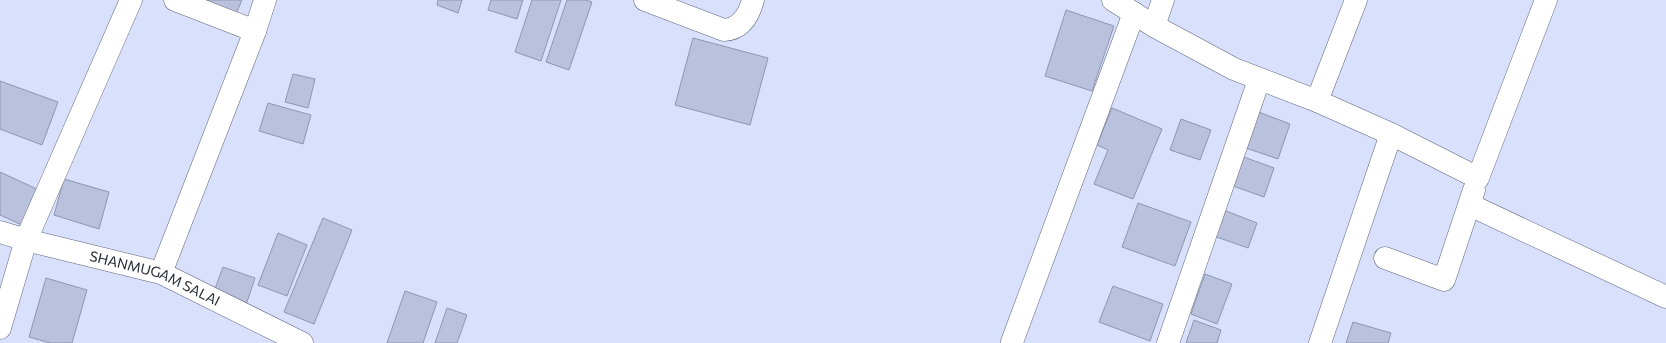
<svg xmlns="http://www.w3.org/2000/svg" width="1666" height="343" font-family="Commissioner,sans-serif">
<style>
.building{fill:#b9c1dc;stroke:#8e95af}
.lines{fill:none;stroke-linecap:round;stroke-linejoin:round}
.minor-casing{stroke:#5f667e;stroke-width:23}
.minor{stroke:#fff;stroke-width:22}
.labels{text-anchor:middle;stroke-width:3.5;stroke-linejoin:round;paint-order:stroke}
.street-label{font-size:14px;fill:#262934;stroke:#e9eeff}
</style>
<rect width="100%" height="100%" fill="#d8e0fc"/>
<!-- building -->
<path class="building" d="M199,0H242L236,14Z
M438,0H462L458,13L437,5Z
M491,0H523L517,19L488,10Z
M532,0H561L541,61L515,52Z
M567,0H586L592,2L569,70L546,62Z
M1066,10L1114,26L1092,91L1045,76Z
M693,38L768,58L750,125L675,105Z
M293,74L315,79L308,108L285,102Z
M0,81L58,102L42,145L0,129Z
M268,103L311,115L303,144L259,131Z
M1112,108L1162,129L1133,199L1094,184L1108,150L1097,145Z
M1256,111L1290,124L1278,159L1243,147Z
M1181,119L1211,130L1200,160L1170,150Z
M1241,156L1274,168L1264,197L1230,185Z
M0,172L39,190L24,226L0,215Z
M64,179L109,192L99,229L54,215Z
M1138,203L1191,222L1175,266L1122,247Z
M1221,209L1257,223L1248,248L1211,235Z
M323,218L352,230L314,324L284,312Z
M278,233L307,245L287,296L258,285Z
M223,267L255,278L245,308L212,297Z
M1205,274L1232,284L1217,324L1191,314Z
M46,278L87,290L72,343H50L29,337Z
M1113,286L1163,304L1150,341L1099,322Z
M405,291L437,302L423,343H387Z
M447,308L467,315L457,343H435Z
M1194,320L1221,330L1217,343H1186Z
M1353,322L1391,333L1388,343H1346Z"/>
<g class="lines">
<defs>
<g id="minor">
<path d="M175,0L255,31"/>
<path d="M645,0L724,30C741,29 749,15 753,0"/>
<path d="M1113,0L1154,26L1163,0"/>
<path d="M1154,26L1234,69L1317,101L1391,134L1478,178L1546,0"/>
<path d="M1317,101L1356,0"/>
<path d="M1470,205L1666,297"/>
<path id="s1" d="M0,232L26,240L161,273L302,343"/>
<path d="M1385,258L1444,280L1474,190"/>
<path d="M161,273L255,31L265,0"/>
<path d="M0,328L26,240L131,0"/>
<path d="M1012,342L1134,13"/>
<path d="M1168,343L1259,80"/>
<path d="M1320,343L1391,134"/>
</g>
</defs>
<!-- minor casing -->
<use href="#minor" class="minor-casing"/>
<!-- minor -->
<use href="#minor" class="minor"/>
</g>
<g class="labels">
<!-- street labels -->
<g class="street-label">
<text dy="5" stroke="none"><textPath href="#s1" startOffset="162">SHANMUGAM SALAI</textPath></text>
</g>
</g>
</svg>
